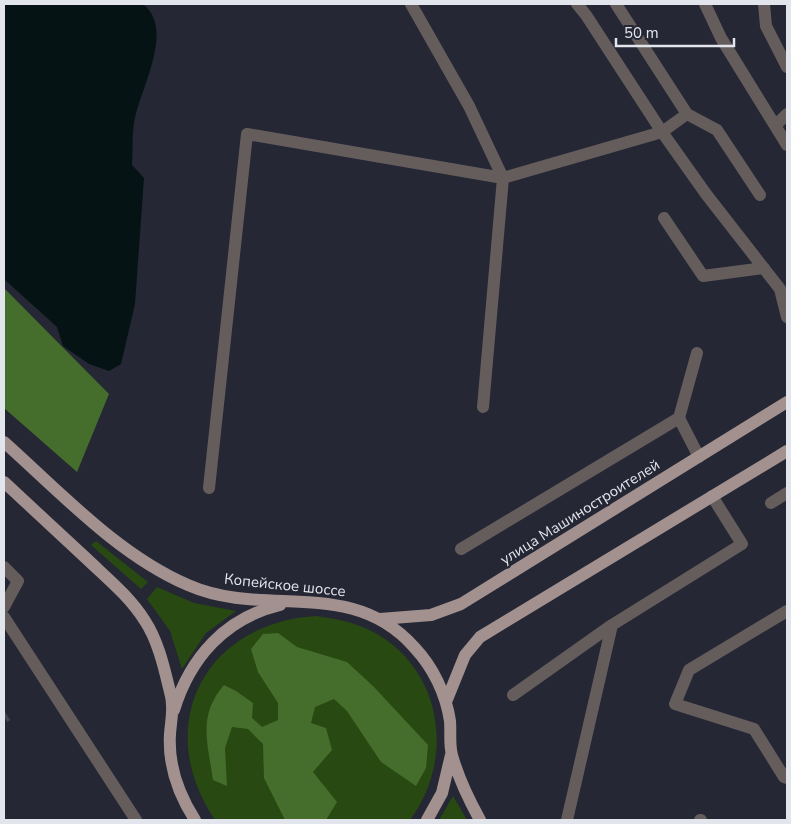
<svg xmlns="http://www.w3.org/2000/svg" width="791" height="824" font-family="'Nunito Sans',sans-serif">
<style>
.green{fill:#284911}
.forest{fill:#456e2c}
.water{fill:#051315}
.lines{fill:none;stroke-linecap:round;stroke-linejoin:round}
.minor-tunnel{stroke:#424450;stroke-width:12;stroke-dasharray:12 6;stroke-linecap:butt}
.minor{stroke:#655d5c;stroke-width:12}
.major{stroke:#a2918f;stroke-width:12}
.labels{text-anchor:middle;stroke-width:4.5;stroke-linejoin:round;paint-order:stroke}
.street-label{font-size:15px;fill:#e3e5ed;stroke:#252734}
</style>
<rect width="100%" height="100%" fill="#252734"/>
<!-- green -->
<path class="green" d="M96,541L148,582L141,589L91,545Z
M157,587L194,603L236,611L206,633L182,669L170,631L147,599Z
M316,616C338,619 358,623 377,634C444,673 454,761 410,820H215C152,727 203,623 316,616Z
M453,796L467,820H439Z"/>
<!-- forest -->
<path class="forest" d="M4,288L109,394L77,472L4,408Z
M278,633L297,647L347,662L374,687L428,745L426,768L416,786L381,762L347,711L334,699L315,707L311,723L326,728L332,750L313,772L337,802L326,820H285L264,778L263,744L248,729L232,727L225,748L227,786L213,780C208,744 197,716 224,685L236,691L253,703L252,718L262,727L278,720V703L258,672L251,649L263,634Z"/>
<!-- water -->
<path class="water" d="M4,4H143C176,30 139,90 134,123C132,136 133,151 132,165L144,178L135,304L121,364L109,371L89,364L63,346L57,327L4,279Z"/>
<g class="lines">
<!-- minor-tunnel -->
<path class="minor-tunnel" d="M4,717L7,715"/>
<!-- minor -->
<path class="minor" d="M411,4L469,106L503,178L483,407
M577,4L586,15L662,132L706,194L780,289L787,317
M616,4L687,114L717,130L760,195
M705,4L721,38L787,145
M764,4L766,26L787,67
M776,125L787,114
M664,218L703,276L764,268
M697,353L679,418L699,457
M209,488L247,134L503,178L662,132L687,114
M771,503L787,493
M461,549L679,418
M4,567L18,581L4,607
M787,611L689,670L675,704L754,729L784,777L787,778
M4,617L136,820
M513,695L612,625L742,544L712,496
M567,820L612,625
M700,820H701"/>
<!-- major -->
<path class="major" d="M4,442C60,492 118,555 188,585C265,619 351,576 414,647C433,667 446,694 450,721C451,732 449,744 452,755C458,777 469,800 480,820
M4,482C32,508 60,534 88,560C108,579 130,597 145,621C159,642 165,672 171,696C174,710 171,720 170,734C168,765 179,795 195,820
M380,619L431,615L461,604L787,402
M446,702L465,655L480,637L787,451
M174,710C190,658 225,618 280,605
M427,820L442,793L451,755"/>
</g>
<g class="labels">
<!-- street labels -->
<g class="street-label">
<text transform="translate(580 512) rotate(-32)" y="5">улица Машиностроителей</text>
<text transform="translate(285 585) rotate(6)" y="5">Копейское шоссе</text>
</g>
</g>
<!-- border -->
<rect width="791" height="824" fill="none" stroke="#e3e5ed" stroke-width="10"/>
<!-- scale -->
<path d="M616 38v8h118v-8" fill="none" stroke="#e3e5ed" stroke-width="2.5"/>
<text x="624" y="38" font-size="15" fill="#e3e5ed" stroke="#252734" stroke-width="4" paint-order="stroke">50 m</text>
</svg>
